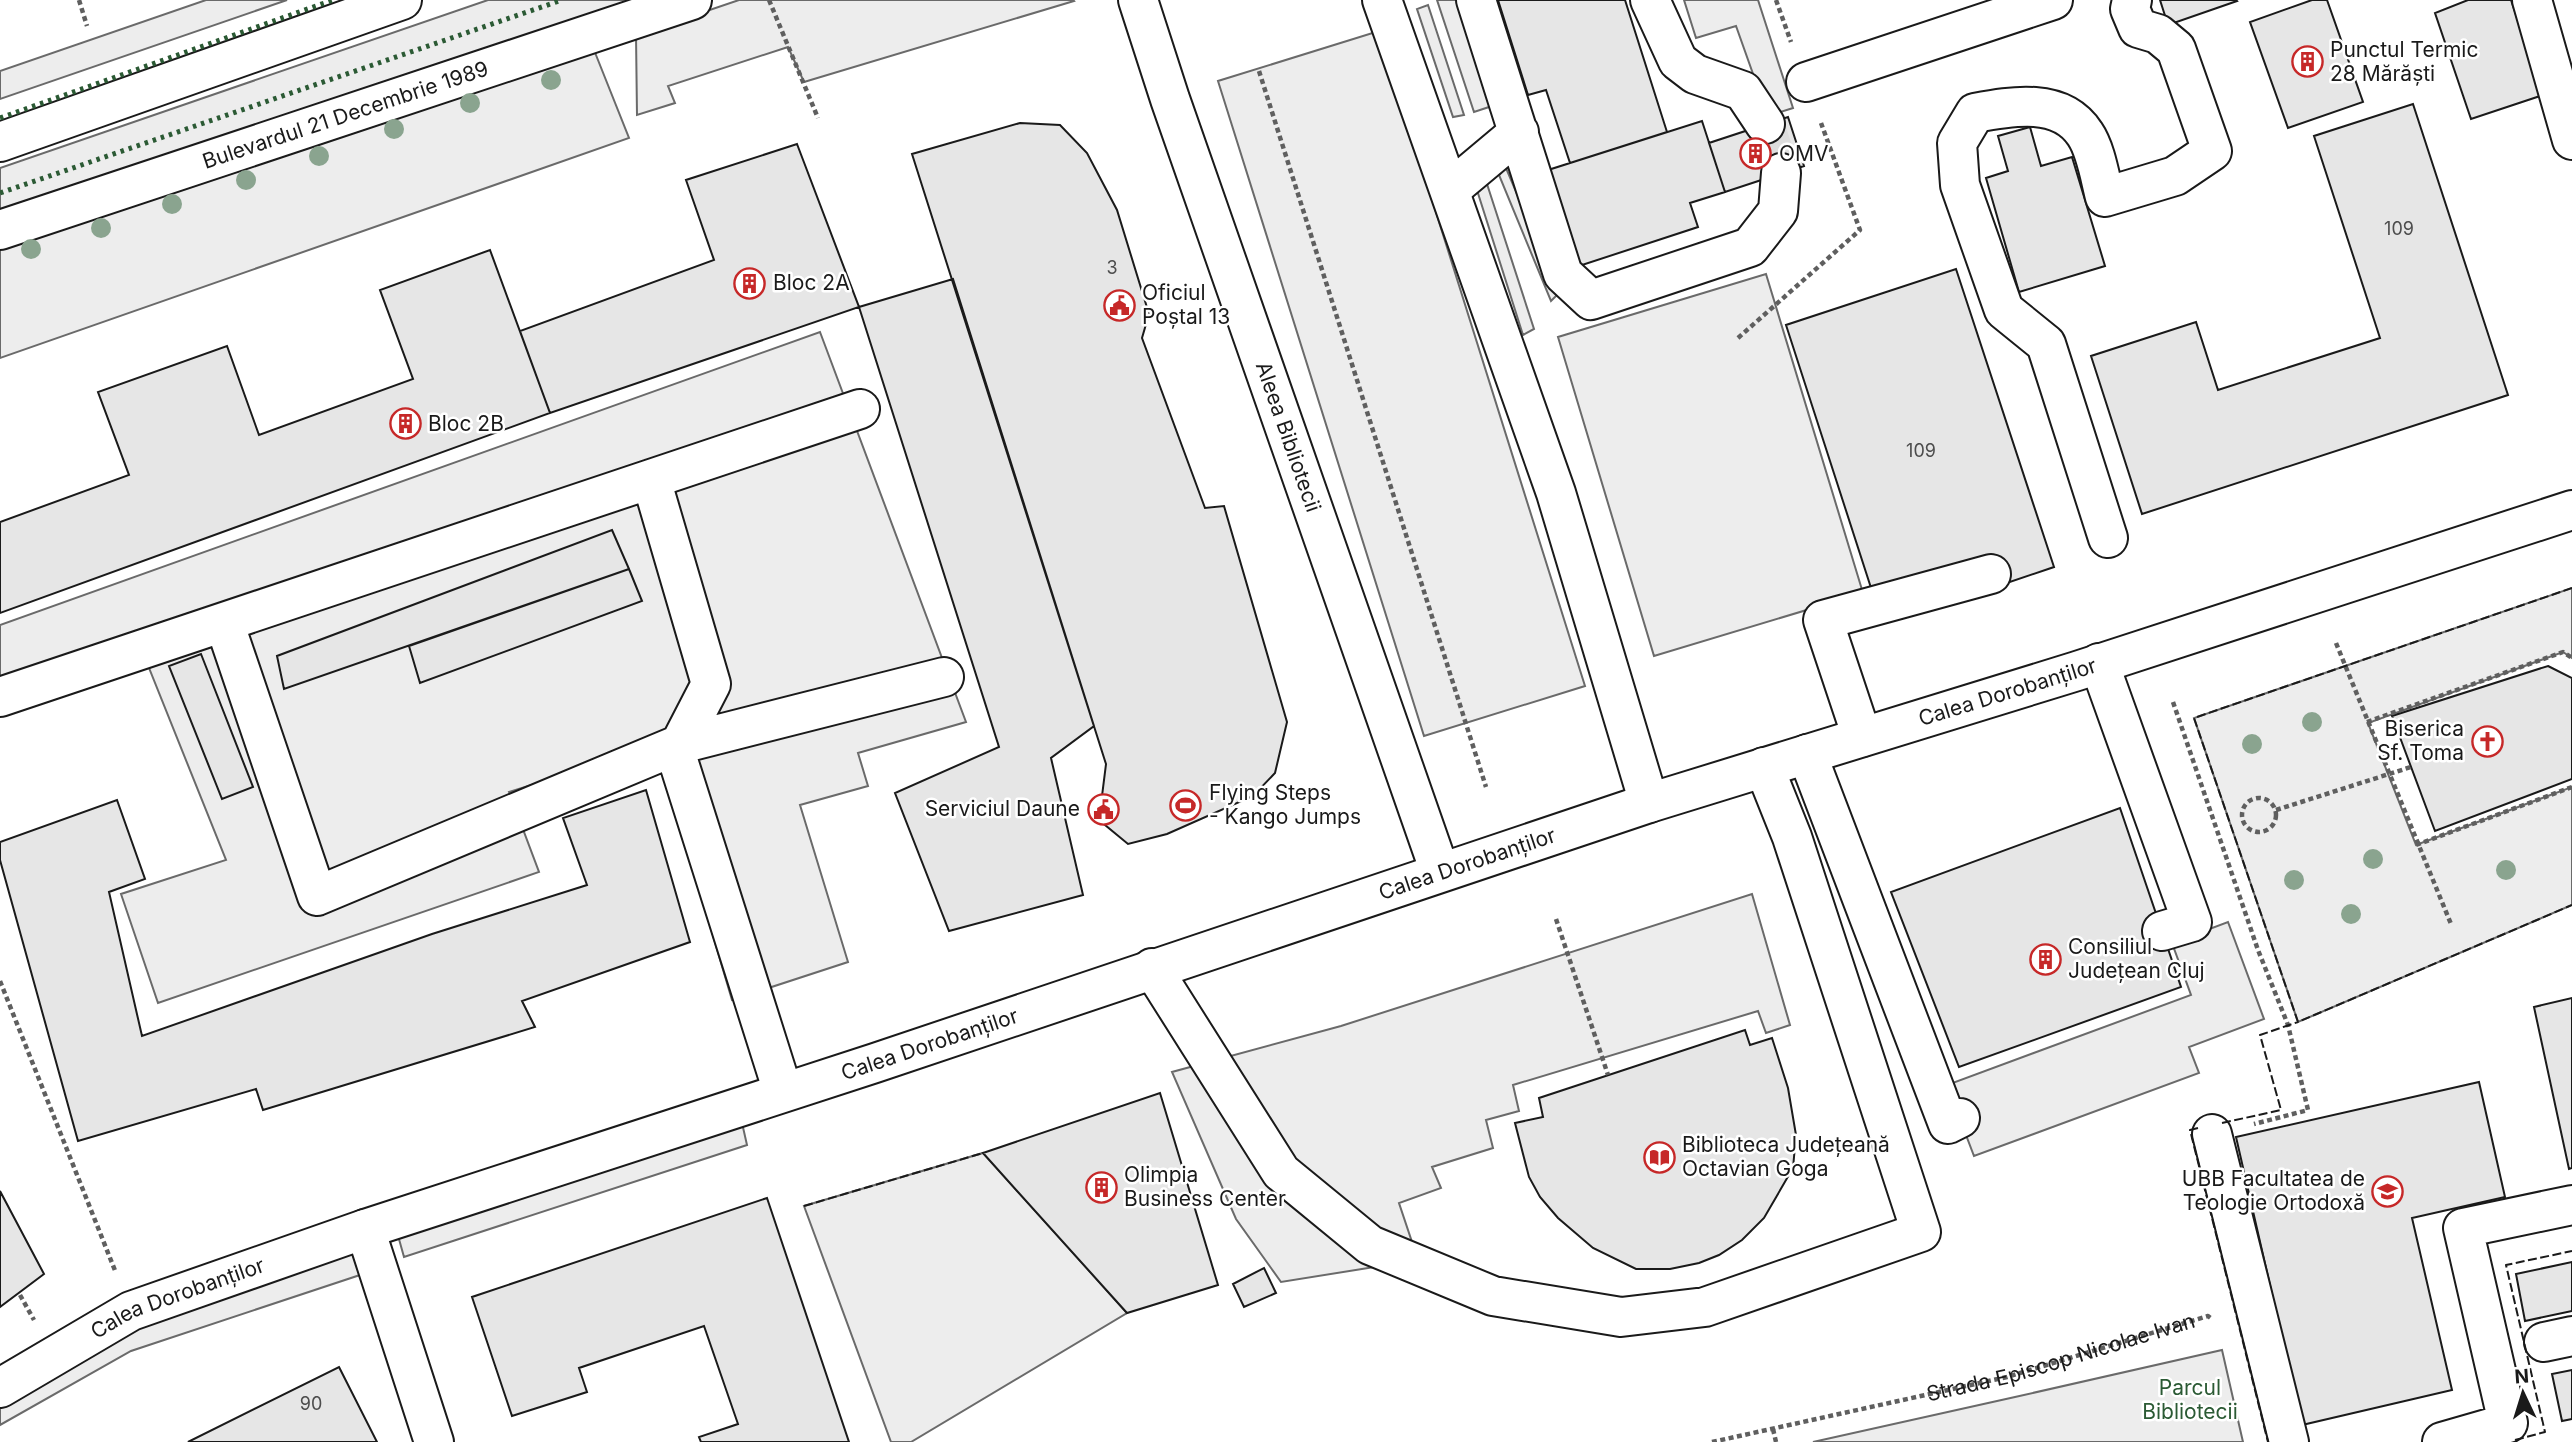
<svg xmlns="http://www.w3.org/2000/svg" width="2572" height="1442" font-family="Inter,sans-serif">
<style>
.built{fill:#ededed;stroke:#6a6a6a;stroke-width:2}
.building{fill:#e6e6e6;stroke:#1a1a1a;stroke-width:2}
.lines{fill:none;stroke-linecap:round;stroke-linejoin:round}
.minor-tunnel{stroke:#ddd;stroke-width:38;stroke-dasharray:38 19;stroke-linecap:butt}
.minor-casing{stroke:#1a1a1a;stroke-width:42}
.major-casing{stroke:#1a1a1a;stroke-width:42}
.path{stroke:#5f5f5f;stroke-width:4.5;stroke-dasharray:5 3.5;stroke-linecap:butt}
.minor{stroke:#fff;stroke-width:38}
.major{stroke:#fff;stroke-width:38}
.hedge{stroke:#2b5a34;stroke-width:5;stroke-dasharray:3.5 5;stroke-linecap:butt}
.fence{stroke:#1a1a1a;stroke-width:2;stroke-dasharray:9 3.5;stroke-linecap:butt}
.tree{fill:#8aa48f}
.labels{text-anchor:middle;stroke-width:5;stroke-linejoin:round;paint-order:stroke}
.number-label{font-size:18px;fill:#4d4d4d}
.poi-label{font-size:21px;fill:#1a1a1a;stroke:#fff;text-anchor:start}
.street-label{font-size:21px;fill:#1a1a1a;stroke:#fff}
.park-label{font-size:21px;fill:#2b5a34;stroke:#fff}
</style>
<rect width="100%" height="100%" fill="#fff"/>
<!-- built -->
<path class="built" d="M206,0H287L0,99V71Z
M488,0H647L0,219V168Z
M739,0H1073L1074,1L804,82L788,47L668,86L675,103L637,115L636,35Z
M1437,0H1460L1492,106L1474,112Z
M1684,0H1758L1793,108L1768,116L1736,26L1696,38Z
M1428,5L1464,115L1453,117L1417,9Z
M1379,31L1585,686L1424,736L1218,81Z
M592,45L629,138L0,358V247Z
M1506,168L1559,293L1551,301L1499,175Z
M1487,184L1534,329L1523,335L1476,187Z
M1766,274L1863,593L1654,656L1558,337Z
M820,332L966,722L858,753L868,786L800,805L848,962L732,1000L657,746L509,792L539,872L158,1003L121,894L226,860L137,638L0,690V625Z
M2572,588V658L2563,652L2368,723L2416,845L2572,787V905L2298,1022L2194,718Z
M1752,894L1790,1025L1766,1033L1758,1011L1513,1085L1519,1111L1486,1120L1493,1148L1432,1167L1441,1188L1399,1203L1418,1260L1281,1282L1236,1219L1172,1072L1341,1026Z
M2228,922L2264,1019L2189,1047L2199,1073L1974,1156L1947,1085L2191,995L2172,943Z
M740,1114L747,1145L404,1257L397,1232Z
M983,1153L1127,1313L911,1442H891L804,1206Z
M359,1240L366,1273L131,1351L0,1425V1397L134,1317Z
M2222,1350L2243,1442H1813L2015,1397Z"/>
<!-- building -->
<path class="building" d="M1498,0H1625L1667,132L1570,163L1546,90L1528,95Z
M2160,0H2236L2237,1L2168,25Z
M2312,0H2327L2363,102L2288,128L2250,22Z
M2468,0H2511L2543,95L2471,119L2435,13Z
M2413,104L2508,395L2142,514L2091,356L2196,322L2218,390L2380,338L2314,136Z
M1788,117L1804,166L1725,192L1709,143Z
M1702,121L1725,192L1690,203L1698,227L1576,267L1545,171Z
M1020,123L1060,125L1087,153L1117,210L1149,314L1142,338L1205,508L1224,506L1287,722L1275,773L1253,796L1167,834L1128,844L1099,820L1106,764L912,154Z
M2030,127L2041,166L2072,157L2105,266L2019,292L1986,178L2008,171L1998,136Z
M797,144L859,307L550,413L520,331L714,260L686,180Z
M490,250L550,413L0,613V522L129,475L98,392L227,346L259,435L413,379L380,290Z
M1956,269L2054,567L1995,587L1873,594L1786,325Z
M953,279L1094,726L1051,758L1083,895L949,931L895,793L999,747L859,307Z
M612,530L629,569L284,689L277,656Z
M629,569L642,601L420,683L409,646Z
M201,654L253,787L222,799L169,666Z
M2548,666L2572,678V779L2435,831L2392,716Z
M646,790L690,942L522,1001L535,1027L263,1110L256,1089L78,1141L0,860V842L117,800L145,879L109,892L142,1036L432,934L587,885L563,818Z
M2120,808L2181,987L1959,1067L1891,892Z
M2572,998V1168L2569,1169L2534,1007Z
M1745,1030L1750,1045L1772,1038L1788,1088L1796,1135L1793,1168L1764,1218L1742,1240L1719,1255L1699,1263L1670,1269H1636L1593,1248L1558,1218L1540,1197L1529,1177L1515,1123L1543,1117L1539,1098Z
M2479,1082L2505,1197L2412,1218L2452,1390L2302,1425L2236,1137Z
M1160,1093L1218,1285L1127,1313L983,1153Z
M0,1191L44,1274L0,1307Z
M767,1198L849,1442H701L699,1437L738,1424L704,1326L579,1368L587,1392L512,1416L472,1297Z
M2572,1262V1311L2525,1321L2516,1274Z
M1264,1268L1276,1293L1244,1307L1233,1284Z
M339,1367L377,1442H188Z
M2572,1370V1419L2562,1421L2552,1374Z"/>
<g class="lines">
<!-- minor-tunnel -->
<path class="minor-tunnel" d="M1765,124L1781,173"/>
<defs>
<path id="minor" d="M1476,0L1563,274L1591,300L1750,247L1778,211L1781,173
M1650,0L1678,61L1695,74L1743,91L1765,124
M2532,0L2572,140
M1806,82L2053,0
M1451,189L1519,132
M2108,538L2046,344L2004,310L1960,185L1957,143L1975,113C2012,106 2061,97 2085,134C2096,150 2100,178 2105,197L2175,176L2212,151L2176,49L2158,34L2138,28L2130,9L2132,0
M224,622L317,896L680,744L711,684L651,479
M2099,663L2192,922L2162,931
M0,697L860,409
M1862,737L1823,620L1991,574
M1807,754L1948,1124L1960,1118
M1152,968L1281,1172L1370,1245L1493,1296L1621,1317L1705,1307L1921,1232L1792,837L1764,767
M783,1092L677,757L680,744L944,677
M2212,1134L2289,1442
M365,1229L434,1442
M2544,1342L2572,1336
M2442,1442L2508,1423L2463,1228L2572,1205"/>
<g id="major">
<path id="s2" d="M1138,0L1170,99L1440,872"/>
<path d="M1382,0L1556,493L1649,803"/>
<path d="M0,142L402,0"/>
<path id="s3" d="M0,230L692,0"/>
<path id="s4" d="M0,1388L131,1311L365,1229L875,1063L1649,803L2077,671L2572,510"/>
</g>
</defs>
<!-- minor casing -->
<use href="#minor" class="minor-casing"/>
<!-- major casing -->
<use href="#major" class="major-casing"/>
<!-- path -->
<g class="path">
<path d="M79,0L87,26"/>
<path d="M769,0L818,118"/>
<path d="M1776,0L1791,42"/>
<path d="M1259,71L1486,787"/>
<path d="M1738,338L1860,230L1821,123"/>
<path d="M2336,643L2451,924"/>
<path d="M2173,702L2258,950L2288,1025L2308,1110L2254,1124"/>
<path d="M2367,722L2563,652L2572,658"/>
<circle cx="2259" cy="815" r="17"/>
<path d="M2276,810L2411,767"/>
<path d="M2416,845L2572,787"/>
<path d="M1556,919L1608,1075"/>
<path d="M0,981L116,1273"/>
<path d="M20,1295L34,1320"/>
<path d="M1773,1429L1776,1442"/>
<path id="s1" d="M1712,1442L2007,1377L2208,1316L2212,1319"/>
</g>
<!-- minor -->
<use href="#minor" class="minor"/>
<!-- major -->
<use href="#major" class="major"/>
<!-- hedge -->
<path class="hedge" d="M0,118L333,0
M0,193L562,0"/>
<!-- fence -->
<path class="fence" d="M2572,588L2194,718L2298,1022L2572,905
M2222,1123L2281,1110L2260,1035L2298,1022
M2198,1128L2190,1130L2268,1442
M804,1206L983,1153
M2515,1440L2545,1432L2506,1265L2572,1251"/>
</g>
<!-- trees -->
<g class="tree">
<circle cx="551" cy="80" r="10"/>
<circle cx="470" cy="103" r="10"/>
<circle cx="394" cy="129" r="10"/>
<circle cx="319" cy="156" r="10"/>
<circle cx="246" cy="180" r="10"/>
<circle cx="172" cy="204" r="10"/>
<circle cx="101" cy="228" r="10"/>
<circle cx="31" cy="249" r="10"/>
<circle cx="2312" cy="722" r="10"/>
<circle cx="2252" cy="744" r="10"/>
<circle cx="2373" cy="859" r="10"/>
<circle cx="2506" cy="870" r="10"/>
<circle cx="2294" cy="880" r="10"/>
<circle cx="2351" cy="914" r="10"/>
</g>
<!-- icons -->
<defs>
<symbol id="building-ring" viewBox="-11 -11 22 22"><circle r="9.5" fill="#fff" stroke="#c62828" stroke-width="1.5"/><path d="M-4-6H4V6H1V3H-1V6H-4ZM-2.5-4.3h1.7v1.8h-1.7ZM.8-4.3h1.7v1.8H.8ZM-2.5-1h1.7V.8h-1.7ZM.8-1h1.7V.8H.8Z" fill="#c62828"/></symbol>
<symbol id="civic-ring" viewBox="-11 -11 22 22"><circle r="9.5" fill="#fff" stroke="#c62828" stroke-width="1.5"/><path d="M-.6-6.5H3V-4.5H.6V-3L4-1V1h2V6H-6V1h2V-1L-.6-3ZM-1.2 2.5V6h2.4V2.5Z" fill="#c62828"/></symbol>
<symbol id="church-ring" viewBox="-11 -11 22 22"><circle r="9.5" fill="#fff" stroke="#c62828" stroke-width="1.5"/><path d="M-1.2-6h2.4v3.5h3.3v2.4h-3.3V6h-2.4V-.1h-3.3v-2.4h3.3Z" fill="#c62828"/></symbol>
<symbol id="stadium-ring" viewBox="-11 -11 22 22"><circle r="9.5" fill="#fff" stroke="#c62828" stroke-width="1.5"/><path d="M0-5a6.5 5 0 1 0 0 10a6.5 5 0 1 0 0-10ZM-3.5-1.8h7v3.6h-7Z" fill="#c62828"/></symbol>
<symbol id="library-ring" viewBox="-11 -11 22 22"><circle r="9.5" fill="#fff" stroke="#c62828" stroke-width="1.5"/><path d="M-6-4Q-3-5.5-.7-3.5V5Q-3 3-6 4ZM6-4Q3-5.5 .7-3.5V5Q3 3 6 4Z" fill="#c62828"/></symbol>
<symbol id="university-ring" viewBox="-11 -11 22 22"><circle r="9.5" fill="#fff" stroke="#c62828" stroke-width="1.5"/><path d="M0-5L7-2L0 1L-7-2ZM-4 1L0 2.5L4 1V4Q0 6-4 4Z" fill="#c62828"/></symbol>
</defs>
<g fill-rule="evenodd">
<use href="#building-ring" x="2290" y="44" width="35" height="35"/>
<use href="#building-ring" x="1738" y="136" width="35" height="35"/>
<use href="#building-ring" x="732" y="266" width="35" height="35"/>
<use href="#civic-ring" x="1102" y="288" width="35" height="35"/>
<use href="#building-ring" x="388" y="406" width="35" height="35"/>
<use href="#church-ring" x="2470" y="724" width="35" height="35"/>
<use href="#stadium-ring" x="1168" y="788" width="35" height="35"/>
<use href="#civic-ring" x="1086" y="792" width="35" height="35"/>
<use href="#building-ring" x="2028" y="942" width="35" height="35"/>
<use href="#library-ring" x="1642" y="1140" width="35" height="35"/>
<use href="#building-ring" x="1084" y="1170" width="35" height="35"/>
<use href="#university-ring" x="2370" y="1174" width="35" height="35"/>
</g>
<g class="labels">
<!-- number labels -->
<g class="number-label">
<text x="2399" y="235">109</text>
<text x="1112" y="274">3</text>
<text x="1921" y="457">109</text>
<text x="311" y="1410">90</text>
</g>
<!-- poi labels -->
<g class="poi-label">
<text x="2330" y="57">Punctul Termic<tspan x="2330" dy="24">28 Mărăști</tspan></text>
<text x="1779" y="161">OMV</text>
<text x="773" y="290">Bloc 2A</text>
<text x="1142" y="300">Oficiul<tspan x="1142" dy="24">Poștal 13</tspan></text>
<text x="428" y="431">Bloc 2B</text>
<text x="2464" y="736" text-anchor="end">Biserica<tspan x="2464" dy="24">Sf. Toma</tspan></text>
<text x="1209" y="800">Flying Steps<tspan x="1209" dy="24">- Kango Jumps</tspan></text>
<text x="1080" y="816" text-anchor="end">Serviciul Daune</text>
<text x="2068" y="954">Consiliul<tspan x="2068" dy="24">Județean Cluj</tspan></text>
<text x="1682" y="1152">Biblioteca Județeană<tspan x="1682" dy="24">Octavian Goga</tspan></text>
<text x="1124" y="1182">Olimpia<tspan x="1124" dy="24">Business Center</tspan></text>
<text x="2365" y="1186" text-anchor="end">UBB Facultatea de<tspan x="2365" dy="24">Teologie Ortodoxă</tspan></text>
</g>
<!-- street labels -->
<g class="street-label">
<text dy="7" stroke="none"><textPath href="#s3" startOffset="364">Bulevardul 21 Decembrie 1989</textPath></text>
<text dy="7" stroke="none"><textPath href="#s2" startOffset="462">Aleea Bibliotecii</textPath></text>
<text dy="7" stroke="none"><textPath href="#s4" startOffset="2128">Calea Dorobanților</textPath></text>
<text dy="7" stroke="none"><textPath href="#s4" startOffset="1561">Calea Dorobanților</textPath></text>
<text dy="7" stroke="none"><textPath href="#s4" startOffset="994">Calea Dorobanților</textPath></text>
<text dy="7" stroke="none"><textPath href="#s4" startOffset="200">Calea Dorobanților</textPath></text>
<text dy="7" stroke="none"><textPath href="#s1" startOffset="359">Strada Episcop Nicolae Ivan</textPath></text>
</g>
<!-- park labels -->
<g class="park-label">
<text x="2190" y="1395">Parcul<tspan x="2190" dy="24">Bibliotecii</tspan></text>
</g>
</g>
<!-- north arrow -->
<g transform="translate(2523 1393) rotate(356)" stroke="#ffffff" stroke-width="5" paint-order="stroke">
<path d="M0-5L12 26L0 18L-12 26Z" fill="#1a1a1a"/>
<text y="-10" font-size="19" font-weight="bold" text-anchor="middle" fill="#1a1a1a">N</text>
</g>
</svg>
